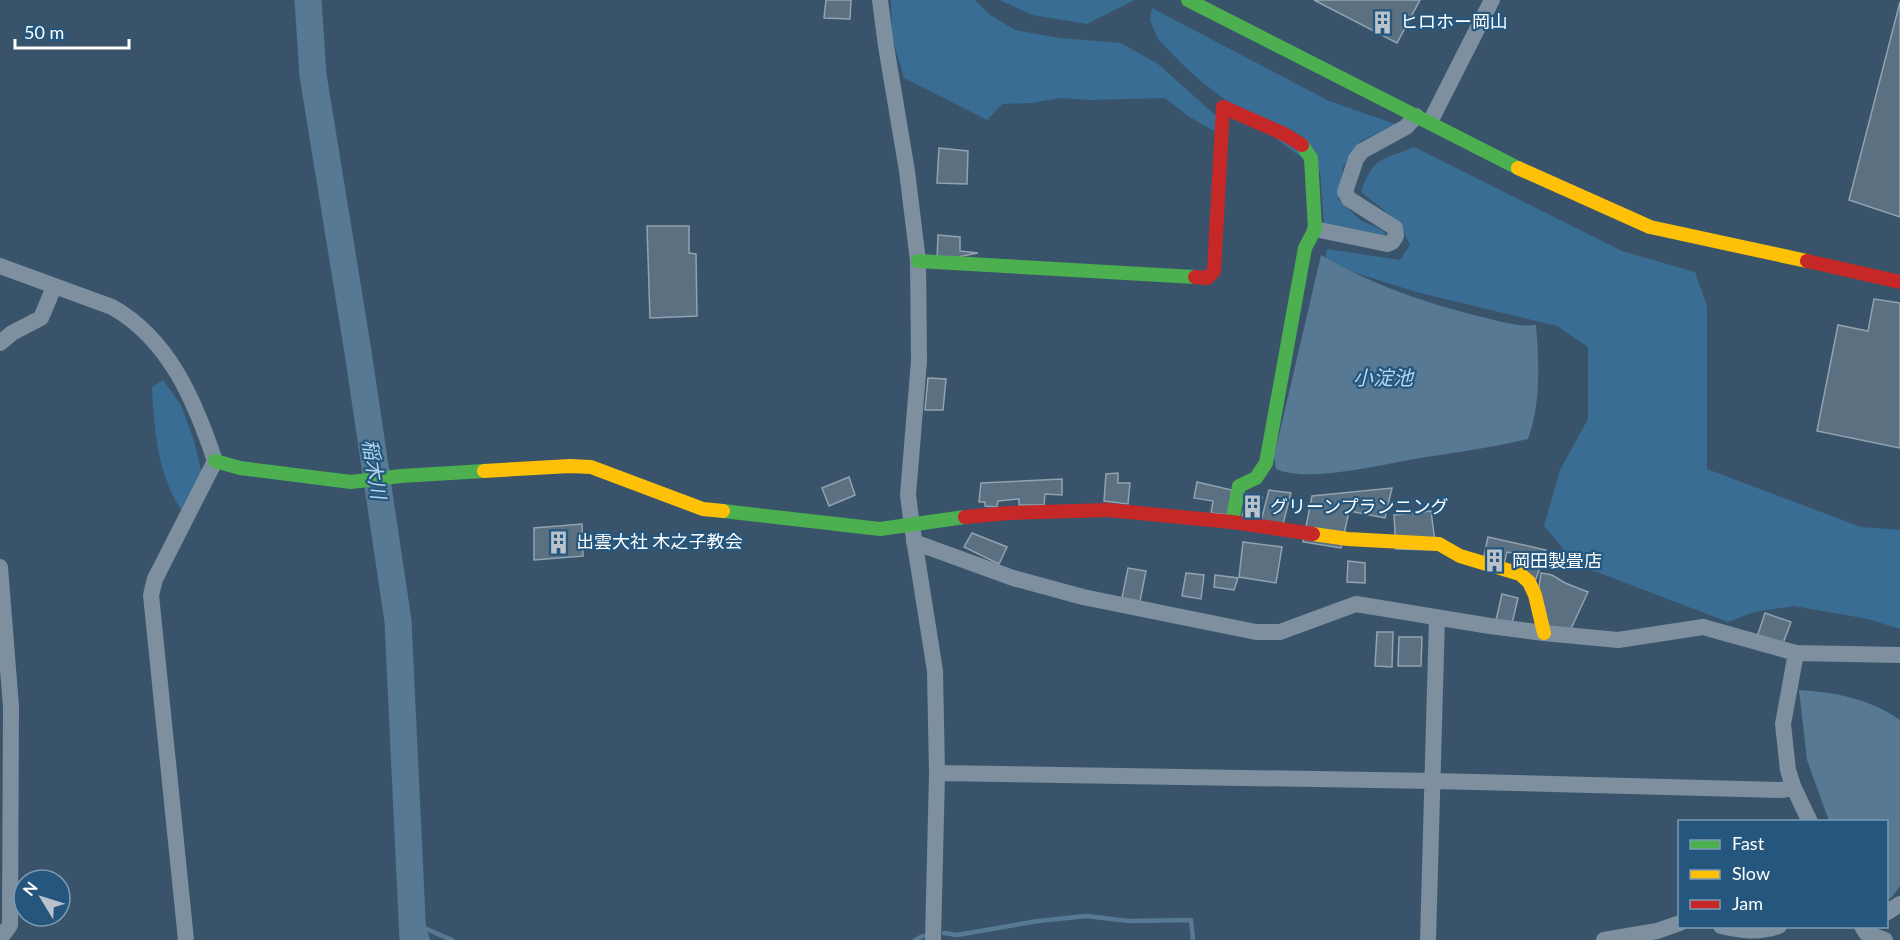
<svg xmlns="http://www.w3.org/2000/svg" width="1900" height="940" font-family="Lato,'Noto Sans JP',sans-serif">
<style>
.green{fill:#396d94}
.water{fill:#577994}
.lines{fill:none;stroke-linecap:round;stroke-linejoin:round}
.stream{stroke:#577994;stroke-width:4.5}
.river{stroke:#577994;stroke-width:27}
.building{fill:#5b7181;stroke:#92a2af;stroke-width:1.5}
.street{stroke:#7e90a0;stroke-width:16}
.fast{stroke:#4caf50;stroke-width:14}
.slow{stroke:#ffc107;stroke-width:14}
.jam{stroke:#c62828;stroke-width:14}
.labels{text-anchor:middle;stroke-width:4.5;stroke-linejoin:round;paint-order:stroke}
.poi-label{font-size:18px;fill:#fff;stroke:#25577e;text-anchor:start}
.water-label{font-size:20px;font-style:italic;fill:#b6d6ed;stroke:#25577e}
</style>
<rect width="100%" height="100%" fill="#39546a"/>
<!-- green -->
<path class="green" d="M891,0H975L990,15L1015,30L1060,38L1121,43L1158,64L1223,122L1214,131L1188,116L1165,98L1090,100L1061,98L1032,103L1002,104L987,120L904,78L892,37Z
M1000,0H1135L1087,24L1032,15Z
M1152,8L1329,101L1395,124L1361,141L1343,167L1338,199L1360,220L1382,230L1387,235L1382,237L1324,223L1320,172L1202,82L1181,63L1158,39L1150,20Z
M1414,147L1622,251L1695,272L1707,306V469L1861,527L1900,530V629L1868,619L1794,606L1754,612L1728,622L1576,564L1544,526L1560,470L1588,419V347L1557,326L1416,292L1347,270L1325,259L1327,249L1400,260L1410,245L1399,222L1361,192C1375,154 1382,161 1414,147Z
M163,380L181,405L194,441L203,478L184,514C158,477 154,431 152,387Z"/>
<!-- water -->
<path class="water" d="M1321,255C1372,285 1428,304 1486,318C1503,322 1518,327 1536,325C1539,361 1541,405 1528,439C1490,448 1452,453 1414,459C1380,465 1307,483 1276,469L1274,457Z
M1799,690C1834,692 1871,699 1900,720V886L1892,897L1887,900L1886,822L1829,821L1807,760Z"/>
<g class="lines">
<!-- stream -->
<path class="stream" d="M411,896L428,940
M424,928L452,940
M944,933L957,935L1038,921L1086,916L1129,921L1191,920L1193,940
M915,940L923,936"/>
<!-- river -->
<path class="river" d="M308,0L313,75L358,352L398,621L413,940"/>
</g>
<!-- building -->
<path class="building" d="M826,0H851L850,19L824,18Z
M1314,0H1420L1397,43Z
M1900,2V217L1849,200Z
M939,148L968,151L967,184L937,183Z
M647,226H689V253L696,254L697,316L650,318Z
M938,235L960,237V251L978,253L937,261Z
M1874,299L1900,303V448L1817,431L1838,325L1868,331Z
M928,378L946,379L943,410H925Z
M1118,473V483H1130L1128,504L1104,501L1106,474Z
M849,477L855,495L829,506L822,488Z
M1062,479V495L1045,494L1044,505H1019V499L998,501L997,507L985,506V502H979L981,483Z
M1197,482L1236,491L1229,515L1211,513L1213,501L1194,498Z
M1392,488L1385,518L1349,511L1341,548L1303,542L1312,496Z
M1269,490L1291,493L1283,524L1261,521Z
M1247,494L1262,497L1258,520L1242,517Z
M1431,511L1436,550L1396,549L1394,515Z
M582,524L583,556L534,560V528Z
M972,533L1007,547L999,564L964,547Z
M1488,537L1546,550L1536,579L1522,573L1529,556L1507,552L1503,568L1482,565Z
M1243,542L1282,547L1276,583L1239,577Z
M1348,561L1365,563V583L1347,582Z
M1128,568L1146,571L1140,601L1122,598Z
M1186,573L1204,575L1201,599L1182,596Z
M1541,573L1552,575L1565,583L1588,592L1568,635L1545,628L1538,594Z
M1215,575L1238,578L1234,590L1214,587Z
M1502,594L1518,598L1510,632L1494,629Z
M1765,613L1791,622L1779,654L1754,646Z
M1377,632H1393L1392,667L1375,666Z
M1399,637H1422L1421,666H1398Z"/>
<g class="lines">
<!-- street -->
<path class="street" d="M880,0L886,46L907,171L918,261L919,361L908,495L912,526L935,671L937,773L933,940
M1430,122L1492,0
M1315,229L1387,244L1392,242L1396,236L1395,228L1349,199L1345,192L1356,159L1362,151L1406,127L1416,116
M0,266L112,307C169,339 195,401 215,461L155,579L151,595L186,940
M0,343L12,333L41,318L54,287
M914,542L1013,578L1083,597L1256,632H1280L1356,604L1490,626L1544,633L1618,640L1703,627L1796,653L1900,655
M0,567L11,707L10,925L0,939
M1796,653L1783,724L1788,770L1793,786L1810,822
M937,773L1434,781L1783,790L1793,786
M1886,913L1900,904
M1721,926C1742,931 1759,933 1779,926
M1862,926L1866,933L1885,940
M1428,940L1437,617
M1604,940L1657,931L1680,923"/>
<!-- fast -->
<path class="fast" d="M1188,0L1518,168
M918,261L1195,277
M215,461L240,468L351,482L401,476L484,471
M723,511L880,529L965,517
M1232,522L1239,486L1256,478L1266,463L1305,248L1315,229L1311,158L1302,145"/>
<!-- slow -->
<path class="slow" d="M1518,168L1650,227L1807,261
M484,471L570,466L591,467L703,509L723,511
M1313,534L1348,539L1439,544L1460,556L1520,574L1529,582L1535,595L1544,633"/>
<!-- jam -->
<path class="jam" d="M1807,261L1900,282
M1195,277L1207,278L1214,271L1223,107L1284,134L1302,145
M965,517L1009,513L1108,510L1232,522L1313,534"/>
</g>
<!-- icons -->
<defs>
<symbol id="building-bare" viewBox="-9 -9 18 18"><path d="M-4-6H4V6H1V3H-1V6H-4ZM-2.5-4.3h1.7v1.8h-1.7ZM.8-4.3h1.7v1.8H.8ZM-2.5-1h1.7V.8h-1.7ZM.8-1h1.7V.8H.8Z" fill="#bac3cb" stroke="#25577e" stroke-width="2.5" paint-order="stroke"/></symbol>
</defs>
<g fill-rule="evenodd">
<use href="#building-bare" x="1366" y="6" width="33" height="33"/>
<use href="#building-bare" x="1236" y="490" width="33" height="33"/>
<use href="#building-bare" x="542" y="526" width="33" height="33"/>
<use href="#building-bare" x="1478" y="544" width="33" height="33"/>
</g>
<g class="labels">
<!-- poi labels -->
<g class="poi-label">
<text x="1400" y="28">ヒロホー岡山</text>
<text x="1270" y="513">グリーンプランニング</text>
<text x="576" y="548">出雲大社 木之子教会</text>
<text x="1512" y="567">岡田製畳店</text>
</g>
<!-- water labels -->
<g class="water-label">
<text x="1383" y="385">小淀池</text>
<text transform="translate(374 469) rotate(81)" y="7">稲木川</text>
</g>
</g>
<!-- legend -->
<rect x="1678" y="820" width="210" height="108" fill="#25577e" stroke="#7c9ab2" stroke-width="1.5"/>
<rect x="1690" y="840" width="30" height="9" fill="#4caf50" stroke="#7c9ab2" stroke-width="1.5"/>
<text x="1732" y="850" font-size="18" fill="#ffffff">Fast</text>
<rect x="1690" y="870" width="30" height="9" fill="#ffc107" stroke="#7c9ab2" stroke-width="1.5"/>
<text x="1732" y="880" font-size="18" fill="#ffffff">Slow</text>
<rect x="1690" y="900" width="30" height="9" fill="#c62828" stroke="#7c9ab2" stroke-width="1.5"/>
<text x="1732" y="910" font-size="18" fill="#ffffff">Jam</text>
<!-- north arrow -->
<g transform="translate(42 898) rotate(308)"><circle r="28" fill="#25577e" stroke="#7c9ab2" stroke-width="1.5"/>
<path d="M0-4.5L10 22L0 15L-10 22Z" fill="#bac3cb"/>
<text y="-9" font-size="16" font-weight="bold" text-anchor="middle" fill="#ffffff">N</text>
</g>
<!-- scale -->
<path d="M15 39v9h114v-9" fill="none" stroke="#ffffff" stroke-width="3"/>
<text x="24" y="39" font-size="18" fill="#ffffff" stroke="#25577e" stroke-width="4.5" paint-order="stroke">50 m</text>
</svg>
